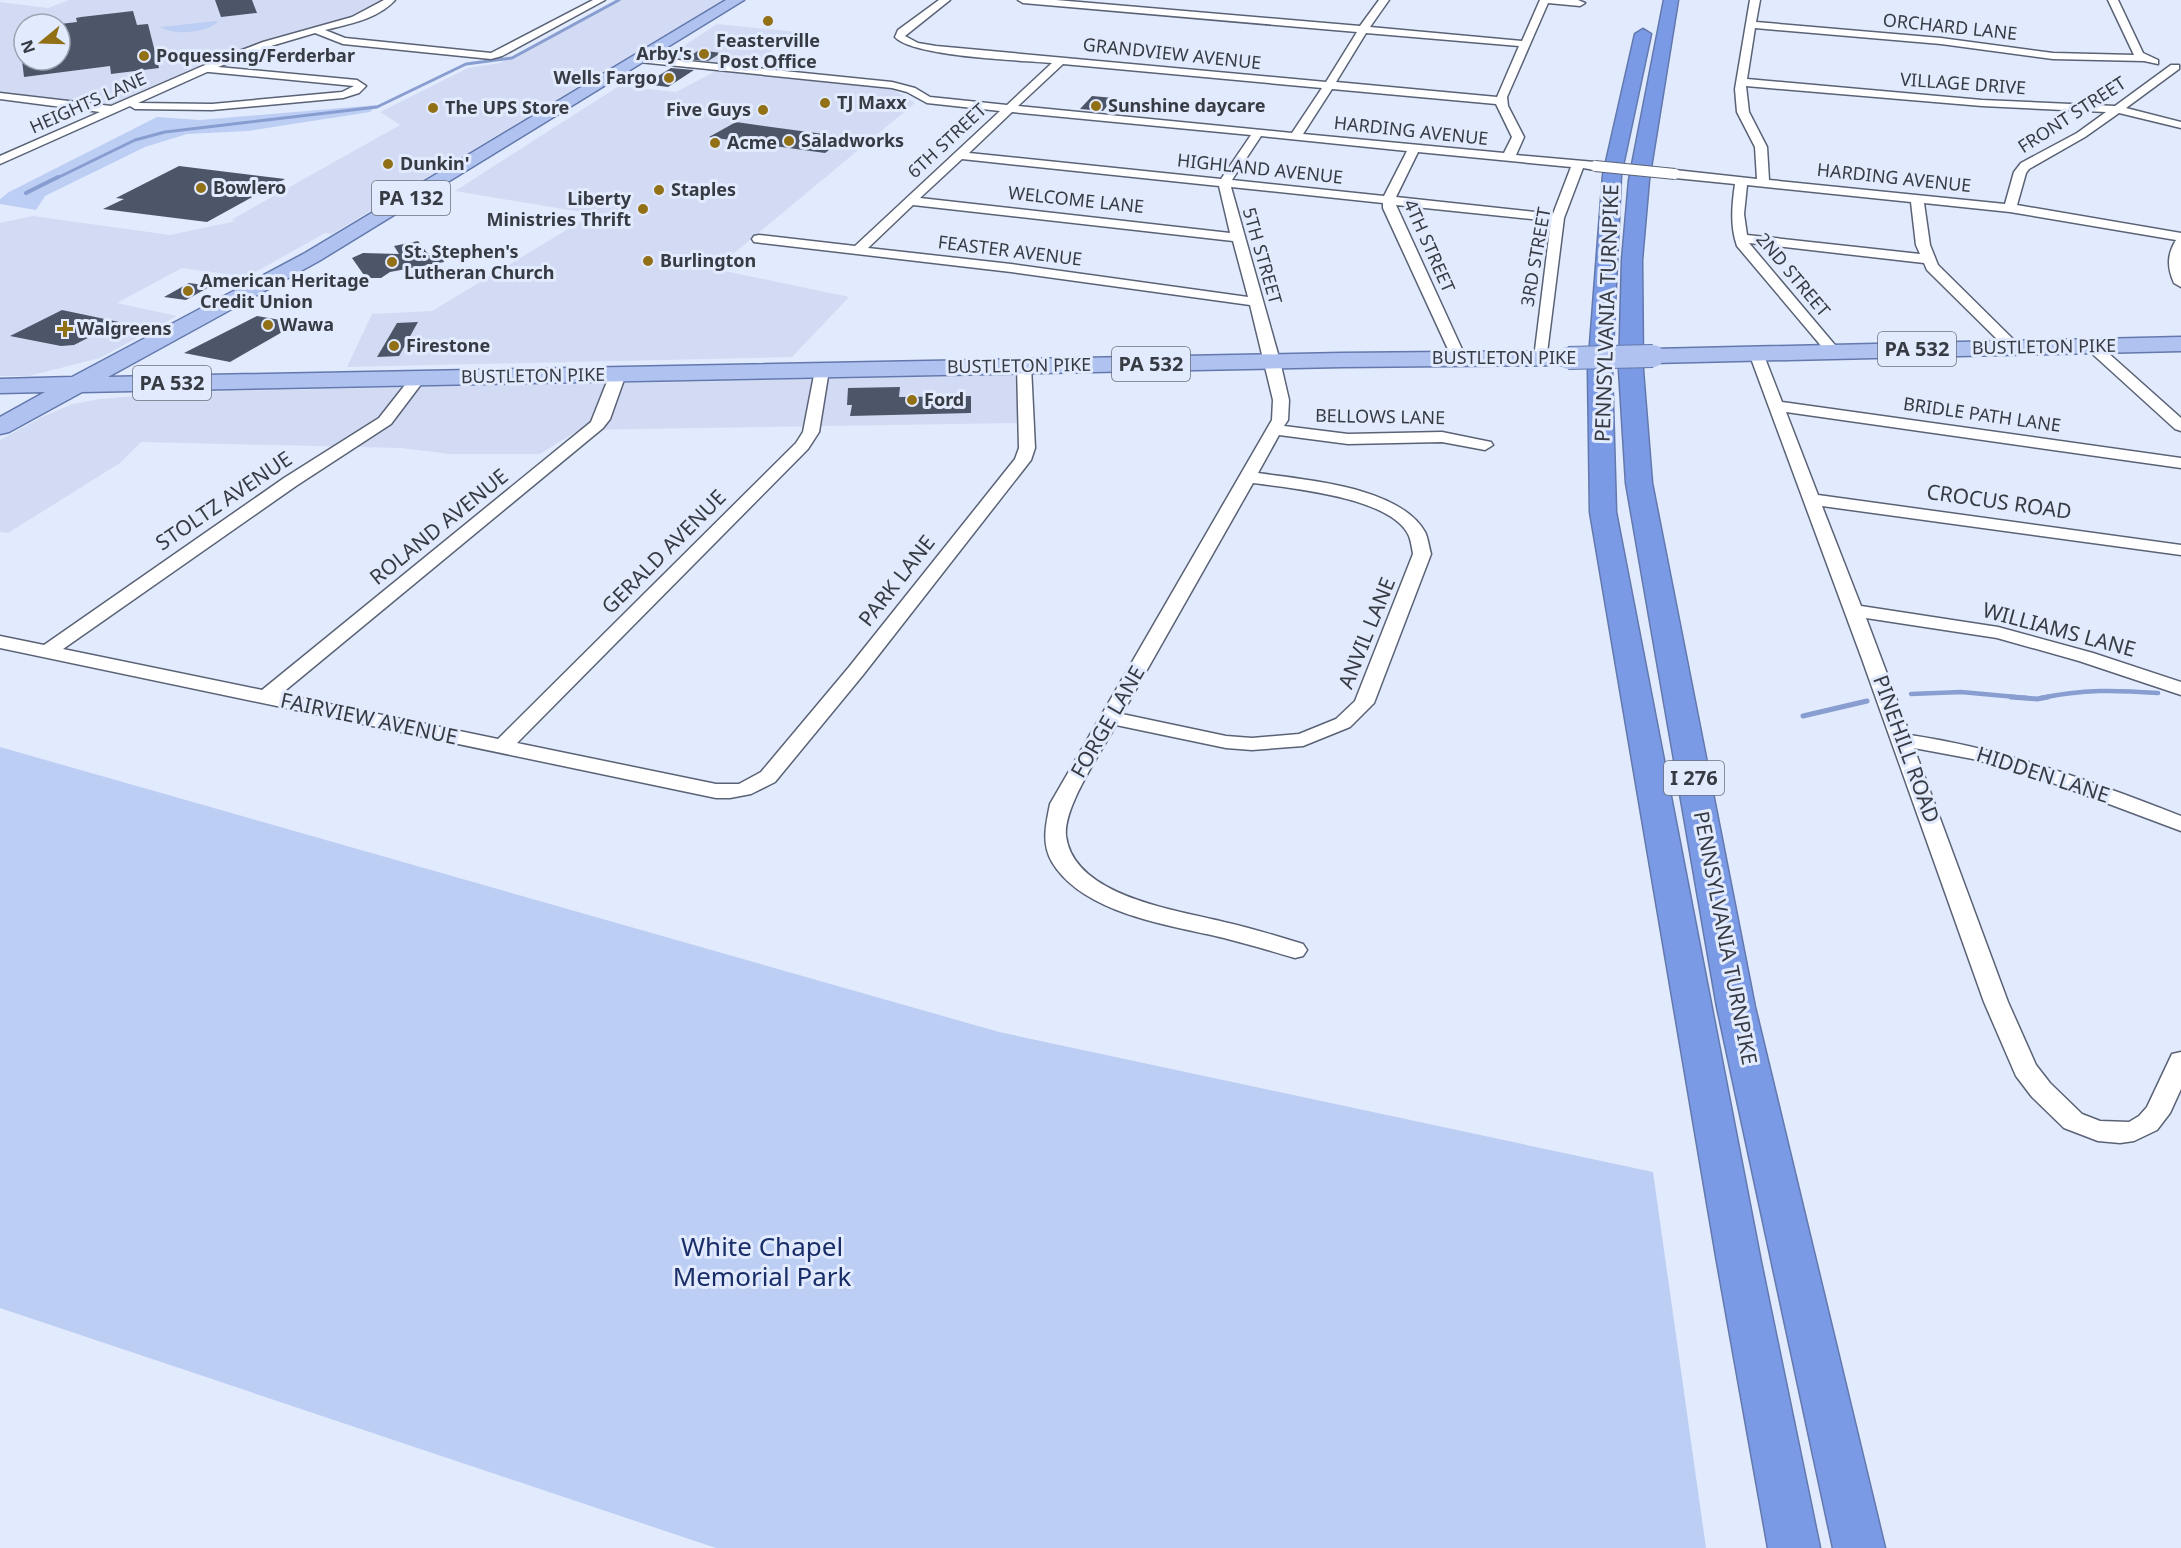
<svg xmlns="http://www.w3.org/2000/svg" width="2181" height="1548" font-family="'Noto Sans',sans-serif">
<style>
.built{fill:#d2dbf3;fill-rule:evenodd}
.green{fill:#bdcef4}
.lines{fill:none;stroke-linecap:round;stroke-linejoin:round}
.stream-far3{stroke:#889dd0;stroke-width:3}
.stream-far2{stroke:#889dd0;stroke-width:4}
.stream-far1{stroke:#889dd0;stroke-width:4.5}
.stream{stroke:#889dd0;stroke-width:5}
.building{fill:#4d5568}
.street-casing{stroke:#5a6276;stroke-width:3}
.primary-casing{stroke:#6379ad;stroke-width:3}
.highway-casing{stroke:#6379ad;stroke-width:3}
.street{fill:#fff;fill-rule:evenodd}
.primary{fill:#b0c2ef;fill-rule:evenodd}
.highway{fill:#7b9ae5;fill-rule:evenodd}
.street-bridge-casing{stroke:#5a6276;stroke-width:12;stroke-linecap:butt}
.primary-bridge-casing{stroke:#6379ad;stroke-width:24;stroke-linecap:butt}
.street-bridge{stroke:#fff;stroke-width:10}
.primary-bridge{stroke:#b0c2ef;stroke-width:22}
.poi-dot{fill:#917016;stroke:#e2eafd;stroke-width:2}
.labels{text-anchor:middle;stroke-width:6;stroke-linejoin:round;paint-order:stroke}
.far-street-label{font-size:18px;fill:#373b44;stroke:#e2eafd}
.far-poi-label{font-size:18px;font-weight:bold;fill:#373b44;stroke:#e2eafd;text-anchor:start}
.shield{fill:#e2eafd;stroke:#6a707c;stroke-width:1.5}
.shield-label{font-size:20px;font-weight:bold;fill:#373b44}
.street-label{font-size:21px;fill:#373b44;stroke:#e2eafd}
.near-park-label{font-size:26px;fill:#192d69;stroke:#e2eafd}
</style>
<rect width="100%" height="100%" fill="#e2eafd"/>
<!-- built -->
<path class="built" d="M69,0H383L364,12L342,21L300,32L111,108L0,95V2L48,8ZM24,24H60V60H24Z
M616,0H723L332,234L325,233L247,277L182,268L117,303L177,316L100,358L29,376H0V223L33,216L170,235L236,221L231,220L400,125L380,112L468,68L500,63Z
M717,24L798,32L741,73L889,87L915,103L715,269L849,297L792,357L347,367L372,314L432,311L593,214L455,191L619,86L676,92L714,72L664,59Z
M1015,375L1019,423L579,430L540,454H450L401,448L141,442L120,463L8,533L0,532V440L44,416L73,404L100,399L187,392Z"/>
<!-- green -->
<path class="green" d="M216,21L218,22C205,33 175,36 160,27Z
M377,105L370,112L248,131L187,134L145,147L45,196L36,210L0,204V199L9,192L157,117L200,120Z
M0,747L999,1032L1653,1172L1706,1548H716L0,1308Z"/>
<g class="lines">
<!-- stream-far3 -->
<path class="stream-far3" d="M55,179L135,140L165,132L377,107L466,64L512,58L619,0"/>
<!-- stream-far2 -->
<path class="stream-far2" d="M26,193L58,177"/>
<!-- stream-far1 -->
<path class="stream-far1" d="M1911,694L1961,692L2027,698
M2041,698C2083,689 2116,690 2158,693"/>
<!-- stream -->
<path class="stream" d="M2011,697L2037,699L2048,697
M1803,716L1867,701"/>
</g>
<!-- building -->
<path class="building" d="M215,0H252L257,13L221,17Z
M133,11L137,25L148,24L159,68L111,74L110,66L24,77L22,60H60V24L77,22L76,18L81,17Z
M699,50L721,53L708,61L686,59Z
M671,68L694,70L668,87L645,84Z
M1092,96L1114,98L1103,111L1080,109Z
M736,122L786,129L846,137L825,153L709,137Z
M179,166L285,179L207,222L103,209L124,199L116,198Z
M418,241L428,254L426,255L443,256L444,262L390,272L381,278H366L352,258L363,253L399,254L394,246Z
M189,283L211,286L186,300L164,297Z
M62,310L119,322L74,345L61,346L10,336Z
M257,316L298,323L230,362L184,353Z
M418,322L399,356L377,357L397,323Z
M900,387L899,397L971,396V413L850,416L852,405H847L848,388Z"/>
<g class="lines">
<defs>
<path id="street" d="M384,0H395C378,19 349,24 325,30L345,38L491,53L593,0H605L502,56L491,59L343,44L315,33L271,46L218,67L357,80L366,86L359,93L343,98L212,110L135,109L130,106L0,164V156L100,112L0,99V93L111,106L221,58L263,42L352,17ZM207,72H209L354,86L342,92L212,104L138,103Z
M939,0H950L905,36L918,43L936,46L1326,82L1357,32L1023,3L1018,0H1056L1360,26L1379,0H1389L1370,27L1522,41L1540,0H1578L1585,3L1580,6L1548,3L1507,97L1508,106L1524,137L1516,155L1595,162L1601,166L1595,170L1583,168L1564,218L1546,361L1541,362L1534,358L1551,221L1396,205L1466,358L1459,362L1452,358L1383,208V203L1231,187L1280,361L1289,400L1288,420L1284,426L1348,434L1442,432L1491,442L1493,445L1485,450L1442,442L1348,444L1279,435L1258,473C1304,480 1399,486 1425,532C1428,538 1429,547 1431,554L1374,703L1350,727L1303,746L1252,750L1226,748L1116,725C1101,752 1063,807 1066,836C1074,897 1177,910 1224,922C1251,928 1277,936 1303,944L1307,950L1303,956L1295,958C1271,951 1248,944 1224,938C1170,925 1083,914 1052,862C1041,843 1046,824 1050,804L1272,420L1273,400L1250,305L1011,272L754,242L752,239L754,236L759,235L855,246L1000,111L927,103L907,92L892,88L639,62L634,59L639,56L892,82L915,88L930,97L1007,105L1052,63C1021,60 913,57 895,37L898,30ZM1366,33L1519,46L1497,97L1336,82ZM1063,64L1322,88L1292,133L1018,106ZM1332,89L1496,104L1512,137L1504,153L1303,134ZM1012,112L1251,135L1221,179L969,153ZM1261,136L1407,151L1384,196L1232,180ZM1418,152L1571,167L1553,214L1396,197ZM962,159L1219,186L1230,233L920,198ZM913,205L1233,241L1248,297L1011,264L868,248ZM1253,483C1290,488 1392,497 1409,536C1411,541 1412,548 1413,554L1355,701L1336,719L1299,734L1252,738L1226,736L1122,714Z
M1750,0H1760L1756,22L1941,38L2053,53L2134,55L2108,0H2118L2143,53L2158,60V64L2144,61L2053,59L1941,44L1755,28L1747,79L1982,100L2115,106L2171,65H2179V69L2126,108L2181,122V128L2119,113L2085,137L2029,169L2026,173L2017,205L2181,233V287L2174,283C2167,267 2167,255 2176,240L2010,212L1924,203L1930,245L1938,265L2019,345L2021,348L2014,352L2009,351L1927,270L1924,263L1749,243L1840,351L1838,354H1828L1737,246C1730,226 1732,205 1735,184L1675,178L1669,174L1675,170L1757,179L1755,147L1737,112L1735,89ZM1746,86L1982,106L2106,112L2077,133L2021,163L2014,172L2005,204L1769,180L1767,147L1749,112ZM1747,185L1911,202L1916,245L1920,254L1747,235L1744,214Z
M2092,342L2097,343L2181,418V431L2175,429L2087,349L2085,346L2087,343Z
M1756,349L1763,353L1782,402L2181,458V468L1786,412L1818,495L2181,545V555L1822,506L1861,606L1998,627L2093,653L2181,682V695L2079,661L1997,638L1866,618L1910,735C2004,749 2092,781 2181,816V831L2037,777L1973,759L1914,748L2008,1002L2036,1065L2050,1083L2082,1114L2100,1121L2129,1122L2139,1116L2147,1107L2172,1054L2181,1052V1089L2170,1113L2157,1130L2134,1141L2120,1143L2098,1141L2064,1128L2032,1097L2016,1076L1984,1002L1862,659L1749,353Z
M1024,362L1031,366L1035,448L1031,460L863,675L775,782L751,794L730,798H716L0,648V636L44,645L284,478L379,418L412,376H422L425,379L391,424L296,486L63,649L262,690L591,422L610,374L618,369L623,371L626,374L610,419L603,428L281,694L498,739L796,443L803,432L815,370L822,366L829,370L819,432L808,449L517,743L716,784H739L761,772L849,667L1015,459L1019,448L1017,366Z"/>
<path id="primary" d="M726,0H744L319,261L108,377L1342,353L1568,351L1576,353L1580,358L1576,363L1568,365L1342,367L82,392L9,432L0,434V417L45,392L0,393V379L72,377L305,253Z
M2181,337V351L1653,363L1645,361L1641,356L1645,351L1653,349Z"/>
<path id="highway" d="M1664,0H1678L1649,180L1642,260L1643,370L1652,483L1755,1007L1885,1548H1833L1717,1007L1626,483L1619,370L1622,260L1629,180Z
M1643,29L1651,34L1621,175L1612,370L1616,512L1761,1262L1820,1548H1768L1717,1262L1590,512L1588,370L1603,175L1635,34Z"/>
</defs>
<!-- street casing -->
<use href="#street" class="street-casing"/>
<!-- primary casing -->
<use href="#primary" class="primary-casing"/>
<!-- highway casing -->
<use href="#highway" class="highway-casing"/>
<!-- street -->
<use href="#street" class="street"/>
<!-- primary -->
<use href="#primary" class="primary"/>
<!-- highway -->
<use href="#highway" class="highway"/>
<defs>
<path id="street-bridge" d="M1595,166L1675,174"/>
<path id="primary-bridge" d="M1568,358L1653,356"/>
</defs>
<!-- street-bridge casing -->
<use href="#street-bridge" class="street-bridge-casing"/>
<!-- primary-bridge casing -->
<use href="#primary-bridge" class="primary-bridge-casing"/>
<!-- street-bridge -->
<use href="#street-bridge" class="street-bridge"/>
<!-- primary-bridge -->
<use href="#primary-bridge" class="primary-bridge"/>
</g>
<!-- markers -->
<g class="poi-dot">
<circle cx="768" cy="21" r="6"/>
<circle cx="704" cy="54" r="6"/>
<circle cx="144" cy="56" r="6"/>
<circle cx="669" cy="78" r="6"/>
<circle cx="825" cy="103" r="6"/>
<circle cx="1096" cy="106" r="6"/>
<circle cx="433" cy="108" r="6"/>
<circle cx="763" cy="110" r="6"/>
<circle cx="789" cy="141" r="6"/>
<circle cx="715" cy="143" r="6"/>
<circle cx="388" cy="164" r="6"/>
<circle cx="201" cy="188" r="6"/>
<circle cx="659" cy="190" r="6"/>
<circle cx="643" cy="209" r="6"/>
<circle cx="648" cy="261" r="6"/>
<circle cx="392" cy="262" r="6"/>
<circle cx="188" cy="291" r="6"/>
<circle cx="268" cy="325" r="6"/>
<path d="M62 320h6v6h6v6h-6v6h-6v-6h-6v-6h6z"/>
<circle cx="394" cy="346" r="6"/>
<circle cx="912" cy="400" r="6"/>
</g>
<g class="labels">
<!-- far-street labels -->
<g class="far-street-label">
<text transform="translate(1950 27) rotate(6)" y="6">ORCHARD LANE</text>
<text transform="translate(1172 54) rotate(6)" y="6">GRANDVIEW AVENUE</text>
<text transform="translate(1963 84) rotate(4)" y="6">VILLAGE DRIVE</text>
<text transform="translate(88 103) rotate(-24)" y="6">HEIGHTS LANE</text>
<text transform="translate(2072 115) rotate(-33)" y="6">FRONT STREET</text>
<text transform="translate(1411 131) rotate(6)" y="6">HARDING AVENUE</text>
<text transform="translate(947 141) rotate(-43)" y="6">6TH STREET</text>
<text transform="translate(1260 169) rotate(6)" y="6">HIGHLAND AVENUE</text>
<text transform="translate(1894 178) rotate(6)" y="6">HARDING AVENUE</text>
<text transform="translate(1076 200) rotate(6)" y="6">WELCOME LANE</text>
<text transform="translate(1429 246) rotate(66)" y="6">4TH STREET</text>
<text transform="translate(1010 251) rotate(7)" y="6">FEASTER AVENUE</text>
<text transform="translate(1262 256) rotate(74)" y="6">5TH STREET</text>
<text transform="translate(1536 257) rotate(-80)" y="6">3RD STREET</text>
<text transform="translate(1793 275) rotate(50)" y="6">2ND STREET</text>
<text transform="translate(2044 347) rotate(-1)" y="6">BUSTLETON PIKE</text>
<text x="1504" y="364">BUSTLETON PIKE</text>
<text transform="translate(1019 366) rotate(-1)" y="6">BUSTLETON PIKE</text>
<text transform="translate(533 376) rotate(-1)" y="6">BUSTLETON PIKE</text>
<text transform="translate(1982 415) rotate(8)" y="6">BRIDLE PATH LANE</text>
<text transform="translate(1380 417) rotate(1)" y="6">BELLOWS LANE</text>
</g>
<!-- far-poi labels -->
<g class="far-poi-label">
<text x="768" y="47" text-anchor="middle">Feasterville<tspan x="768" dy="21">Post Office</tspan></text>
<text x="692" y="60" text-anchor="end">Arby's</text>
<text x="156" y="62">Poquessing/Ferderbar</text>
<text x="657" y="84" text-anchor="end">Wells Fargo</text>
<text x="837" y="109">TJ Maxx</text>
<text x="1108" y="112">Sunshine daycare</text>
<text x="445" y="114">The UPS Store</text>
<text x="751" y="116" text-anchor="end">Five Guys</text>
<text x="801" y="147">Saladworks</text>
<text x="727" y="149">Acme</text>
<text x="400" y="170">Dunkin'</text>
<text x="213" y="194">Bowlero</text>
<text x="671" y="196">Staples</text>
<text x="631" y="205" text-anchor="end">Liberty<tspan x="631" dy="21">Ministries Thrift</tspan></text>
<text x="404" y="258">St. Stephen's<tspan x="404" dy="21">Lutheran Church</tspan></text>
<text x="660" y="267">Burlington</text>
<text x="200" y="287">American Heritage<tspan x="200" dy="21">Credit Union</tspan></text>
<text x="280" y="331">Wawa</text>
<text x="77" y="335">Walgreens</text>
<text x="406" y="352">Firestone</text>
<text x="924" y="406">Ford</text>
</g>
<!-- shield labels -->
<g class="shield">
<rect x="372" y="181" width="78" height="34" rx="4.5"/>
<rect x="1878" y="332" width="78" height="34" rx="4.5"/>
<rect x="1112" y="347" width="78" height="34" rx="4.5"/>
<rect x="133" y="366" width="78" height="34" rx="4.5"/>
<rect x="1664" y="761" width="60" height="34" rx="4.5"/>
</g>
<g class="shield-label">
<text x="411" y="205">PA 132</text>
<text x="1917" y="356">PA 532</text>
<text x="1151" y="371">PA 532</text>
<text x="172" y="390">PA 532</text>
<text x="1694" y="785">I 276</text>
</g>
<!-- street labels -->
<g class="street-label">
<text transform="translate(1607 313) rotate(-88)" y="7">PENNSYLVANIA TURNPIKE</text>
<text transform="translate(224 501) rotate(-34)" y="7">STOLTZ AVENUE</text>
<text transform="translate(1999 502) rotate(8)" y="7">CROCUS ROAD</text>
<text transform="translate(439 527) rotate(-39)" y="7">ROLAND AVENUE</text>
<text transform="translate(664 552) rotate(-45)" y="7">GERALD AVENUE</text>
<text transform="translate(897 581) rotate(-52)" y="7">PARK LANE</text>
<text transform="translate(2059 630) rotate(15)" y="7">WILLIAMS LANE</text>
<text transform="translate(1367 633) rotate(-68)" y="7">ANVIL LANE</text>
<text transform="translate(369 719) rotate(12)" y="7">FAIRVIEW AVENUE</text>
<text transform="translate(1108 722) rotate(-60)" y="7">FORGE LANE</text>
<text transform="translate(1906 749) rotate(70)" y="7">PINEHILL ROAD</text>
<text transform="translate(2043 775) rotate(18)" y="7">HIDDEN LANE</text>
<text transform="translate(1725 938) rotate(79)" y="7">PENNSYLVANIA TURNPIKE</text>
</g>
<!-- near-park labels -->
<g class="near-park-label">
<text x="762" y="1256">White Chapel<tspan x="762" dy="30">Memorial Park</tspan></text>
</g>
</g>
<!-- north arrow -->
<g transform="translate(42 42) rotate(251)"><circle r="28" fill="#e2eafd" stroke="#9ea4b3" stroke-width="1.5"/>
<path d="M0-4.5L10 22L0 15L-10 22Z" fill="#917016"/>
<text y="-9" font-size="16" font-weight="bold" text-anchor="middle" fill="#373b44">N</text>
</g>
</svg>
